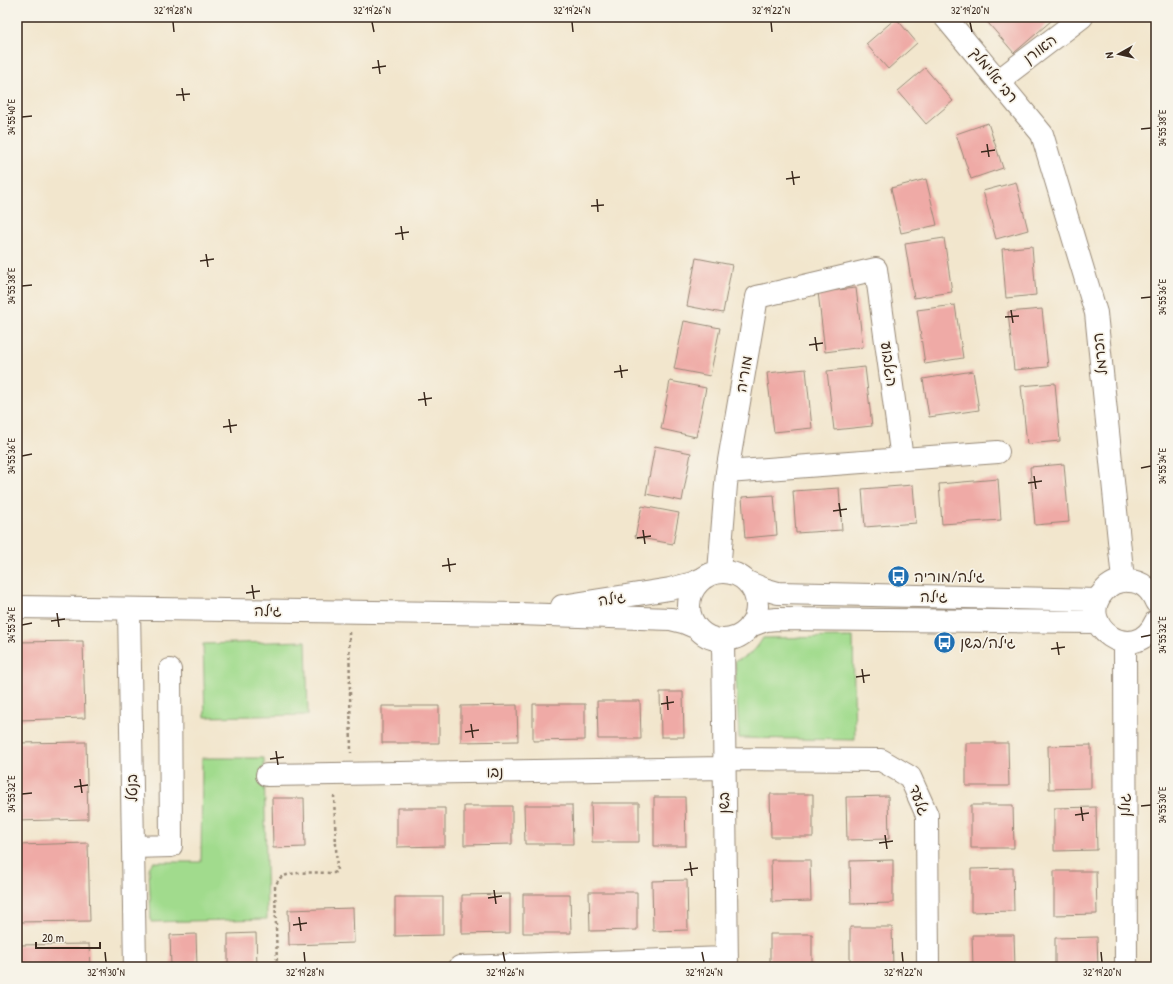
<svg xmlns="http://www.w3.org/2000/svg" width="1173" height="984" font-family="'Patrick Hand','Playpen Sans Hebrew',sans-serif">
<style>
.green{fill:#a1db8d;stroke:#6e8256}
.building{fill:#efaaa6}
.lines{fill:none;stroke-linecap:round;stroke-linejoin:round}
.minor-casing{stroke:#968876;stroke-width:24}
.path{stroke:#968876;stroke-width:2.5;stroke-dasharray:3 3;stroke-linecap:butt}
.minor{stroke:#fff;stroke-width:22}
.ticks{fill:none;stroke:#3b2a1e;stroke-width:1.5}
.labels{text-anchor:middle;stroke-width:3.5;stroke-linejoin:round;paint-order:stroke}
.street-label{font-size:15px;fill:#3b2a1e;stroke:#f7f3e8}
.poi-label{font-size:15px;fill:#3b2a1e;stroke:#f7f3e8;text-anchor:start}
.neatline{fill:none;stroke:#3b2a1e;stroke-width:1.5}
.ticks-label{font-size:10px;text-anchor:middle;fill:#3b2a1e}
</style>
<rect width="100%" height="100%" fill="#f7f3e8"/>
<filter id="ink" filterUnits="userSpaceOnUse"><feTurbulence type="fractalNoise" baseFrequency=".025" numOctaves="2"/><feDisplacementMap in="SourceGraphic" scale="8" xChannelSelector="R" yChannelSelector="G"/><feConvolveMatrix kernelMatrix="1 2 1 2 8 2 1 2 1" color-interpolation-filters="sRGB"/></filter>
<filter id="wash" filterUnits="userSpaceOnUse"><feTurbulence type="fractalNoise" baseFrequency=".012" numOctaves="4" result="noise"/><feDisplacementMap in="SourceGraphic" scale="16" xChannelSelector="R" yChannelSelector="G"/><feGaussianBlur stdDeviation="0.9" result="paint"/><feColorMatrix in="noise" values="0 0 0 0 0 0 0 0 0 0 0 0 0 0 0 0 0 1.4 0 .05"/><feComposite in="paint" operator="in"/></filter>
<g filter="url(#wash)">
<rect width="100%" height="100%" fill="#f2e6cd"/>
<!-- green -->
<path class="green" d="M853,637L855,740L739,738L735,661C750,656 755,651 763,638Z
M306,641L308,715L205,717L203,644Z
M202,758H264L267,919L151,922L149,868L153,862H201Z"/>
<g id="blocks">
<!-- building -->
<path class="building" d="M983,17H1050L1052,20L1014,53Z
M896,18L917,43L888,69L866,44Z
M925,68L953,101L926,124L898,91Z
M988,123L1003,168L971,179L956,134Z
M926,179L937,225L901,233L891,188Z
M1016,182L1028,230L996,239L983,191Z
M944,238L952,292L914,298L905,244Z
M1032,246L1036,295L1006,298L1002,249Z
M696,258L732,265L723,313L687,306Z
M856,288L863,347L825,352L818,292Z
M955,305L963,358L925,364L917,310Z
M1042,309L1048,367L1014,370L1008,312Z
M684,321L720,328L710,376L674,369Z
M865,367L872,426L834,430L827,371Z
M806,369L812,428L774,432L767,373Z
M973,371L979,410L929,417L923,379Z
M670,381L706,388L696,437L661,429Z
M1055,383L1060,441L1027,444L1021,386Z
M655,446L691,453L682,501L646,494Z
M1064,464L1069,522L1035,525L1030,467Z
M998,479L1001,520L942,524L939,484Z
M913,485L916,523L865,527L862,489Z
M839,488L842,530L796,533L793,491Z
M774,495L777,535L745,538L742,497Z
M642,506L679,513L673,544L635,537Z
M83,641L85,718L17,720V642Z
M660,692H683L684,737H661Z
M597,701H640L641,739H598Z
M533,704H585V740L533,741Z
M517,705L518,741L461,742V706Z
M382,706H439V743H382Z
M86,742L88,819L17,821V743Z
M966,743H1008L1009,786H966Z
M1091,745V788L1049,789L1048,746Z
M770,794H813V837H771Z
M888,796L889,839L847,840L846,797Z
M654,797H685L686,846H654Z
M272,798H304L305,847L273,848Z
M591,803H639V842H592Z
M524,805H572L573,844H525Z
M971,805H1013L1014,848H971Z
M464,806H512V844L464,845Z
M1096,807L1097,850L1054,851V808Z
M397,808H445V846L397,847Z
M88,843L90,921L17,922V845Z
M771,860H810L811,901L772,902Z
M893,860V903L851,904L850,861Z
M1013,868L1014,911L971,912V869Z
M1054,871H1096L1097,914L1054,915Z
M687,880L688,930L653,931L652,881Z
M589,892H637V930L590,931Z
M510,894V933L462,934V895Z
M523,894H570L571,933H523Z
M395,897H443V935L395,936Z
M353,908L354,943L289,945L288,910Z
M850,927H892L893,967H850Z
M256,933L257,967H228V934Z
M196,934L197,967H171L170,935Z
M770,934H812V967H770Z
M972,935H1014L1015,967H973Z
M1097,937L1098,967H1055V938Z
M89,944L90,967H17V945Z"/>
</g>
</g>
<g filter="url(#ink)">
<use href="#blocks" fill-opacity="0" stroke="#968876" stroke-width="1"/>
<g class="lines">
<defs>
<path id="minor" d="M945,17L1042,134L1096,313L1123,580
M998,81L1082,17
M727,472L998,452
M719,572L727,472L757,297L876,269L902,459
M689 606a34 34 0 1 1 68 0a34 34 0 1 1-68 0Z
M747,582L764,589L778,593L1098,600
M1156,602C1151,590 1142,581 1129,581C1119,580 1111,583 1104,591C1073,624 1134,669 1156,621
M562,606L670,589L693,583L704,578
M17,607L518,614L671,619L683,622L697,628
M129,609L135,967
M750,626L766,620L777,619L1098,622
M723,640L727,967
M1125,642L1126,967
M724,759L881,760L910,777L927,815L928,967
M267,775L724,768
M133,847L171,846L170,670
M460,967L726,958"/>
</defs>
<!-- minor casing -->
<use href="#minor" class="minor-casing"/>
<!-- path -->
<path class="path" d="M349,632L351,753
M277,967L275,886C277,883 278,880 280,878C293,870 319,873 334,873L337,871L334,796"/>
<!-- minor -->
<use href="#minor" class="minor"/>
</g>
</g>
<!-- ticks -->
<path class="ticks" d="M173,22L174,32M372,22L374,32M572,22L573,32M771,22L772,32M970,22L972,32M378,60L380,74M372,68L386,66M182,88L184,101M176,95L190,94M22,117L32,116M1141,129L1151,128M987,144L989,157M981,152L995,150M792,171L794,185M786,179L800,177M597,199L598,212M591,206L604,205M401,226L403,240M395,234L409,232M206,254L208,267M200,261L214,259M22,286L32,285M1141,298L1151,297M1011,310L1013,323M1005,317L1019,316M815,337L817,351M809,345L823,343M620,365L622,378M614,372L628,370M424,392L426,406M418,400L432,398M229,419L231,433M223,427L237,425M22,456L32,454M1141,468L1151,466M1034,476L1036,489M1028,483L1042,481M839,503L841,517M833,511L847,509M643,530L645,544M637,538L651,536M448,558L450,572M442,566L456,564M252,585L254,599M246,593L260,591M57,613L59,627M51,621L65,619M22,625L32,623M1141,637L1151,635M1057,642L1059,655M1051,649L1065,647M862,669L864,683M856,677L870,675M667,696L668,710M661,704L674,702M471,724L473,738M465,732L479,730M276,751L278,765M270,759L284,757M80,779L82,793M74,787L88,785M22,794L32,793M1141,806L1151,805M1081,807L1083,821M1075,815L1089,813M885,835L887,849M879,843L893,841M690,862L692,876M684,870L698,868M494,890L496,904M488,898L502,896M299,917L301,931M293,925L307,923M105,952L106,962M304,952L305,962M503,952L505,962M702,952L704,962M902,952L903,962M1101,952L1102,962"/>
<!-- icons -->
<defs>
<symbol id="bus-disc" viewBox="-11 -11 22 22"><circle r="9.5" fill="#1f6fb2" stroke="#f7f3e8"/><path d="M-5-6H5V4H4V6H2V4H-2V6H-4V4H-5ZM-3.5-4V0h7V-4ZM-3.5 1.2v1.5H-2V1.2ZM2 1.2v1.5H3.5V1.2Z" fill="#fff"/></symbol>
</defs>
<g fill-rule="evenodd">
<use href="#bus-disc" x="886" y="564" width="25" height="25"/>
<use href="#bus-disc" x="932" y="630" width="25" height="25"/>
</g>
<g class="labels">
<!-- street labels -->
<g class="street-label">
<text transform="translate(1040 49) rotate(-37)" y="5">האורן</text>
<text transform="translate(994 75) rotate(51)" y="5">רבי אלימלך</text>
<text transform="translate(1100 354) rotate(-96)" y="5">הכרמל</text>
<text transform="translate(889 364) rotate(82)" y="5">הגלבוע</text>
<text transform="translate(744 374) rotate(-80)" y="5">מוריה</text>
<text transform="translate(934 597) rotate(1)" y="5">גילה</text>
<text transform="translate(612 599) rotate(-8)" y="5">גילה</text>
<text transform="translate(268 611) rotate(1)" y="5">גילה</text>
<text transform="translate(495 772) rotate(-1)" y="5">נבו</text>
<text transform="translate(132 788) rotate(-91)" y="5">בנטל</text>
<text transform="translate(919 800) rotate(70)" y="5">גלעד</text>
<text transform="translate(724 803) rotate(-91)" y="5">בשן</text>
<text transform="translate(1125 805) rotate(-90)" y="5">גולן</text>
</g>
<!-- poi labels -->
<g class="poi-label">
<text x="914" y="582">גילה/מוריה</text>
<text x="960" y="648">גילה/בשן</text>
</g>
</g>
<!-- margin -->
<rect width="1173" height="984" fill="none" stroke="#f7f3e8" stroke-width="44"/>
<!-- north arrow -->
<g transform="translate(1119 54) rotate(262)" stroke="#f7f3e8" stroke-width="3" paint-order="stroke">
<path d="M0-3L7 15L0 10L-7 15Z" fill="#3b2a1e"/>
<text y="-6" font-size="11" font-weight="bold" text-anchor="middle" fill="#3b2a1e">N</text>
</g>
<!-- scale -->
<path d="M36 942v6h64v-6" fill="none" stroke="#3b2a1e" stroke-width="2"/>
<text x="42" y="942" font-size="12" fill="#3b2a1e" stroke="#f7f3e8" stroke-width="3" paint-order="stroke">20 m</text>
<rect x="22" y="22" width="1129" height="940" class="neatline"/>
<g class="ticks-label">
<text x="173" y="14">32°19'28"N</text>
<text x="372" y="14">32°19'26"N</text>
<text x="572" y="14">32°19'24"N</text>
<text x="771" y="14">32°19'22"N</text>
<text x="970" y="14">32°19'20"N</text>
<text transform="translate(11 117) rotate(-90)" y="4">34°55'40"E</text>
<text transform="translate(1162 128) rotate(-90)" y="4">34°55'38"E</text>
<text transform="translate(11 286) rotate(-90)" y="4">34°55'38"E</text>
<text transform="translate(1162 297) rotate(-90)" y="4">34°55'36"E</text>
<text transform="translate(11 456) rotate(-90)" y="4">34°55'36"E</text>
<text transform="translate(1162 466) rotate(-90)" y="4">34°55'34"E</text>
<text transform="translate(11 625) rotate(-90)" y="4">34°55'34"E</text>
<text transform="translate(1162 635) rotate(-90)" y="4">34°55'32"E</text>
<text transform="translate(11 794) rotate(-90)" y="4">34°55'32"E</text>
<text transform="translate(1162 805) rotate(-90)" y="4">34°55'30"E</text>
<text x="106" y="976">32°19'30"N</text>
<text x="305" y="976">32°19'28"N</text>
<text x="505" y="976">32°19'26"N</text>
<text x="704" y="976">32°19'24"N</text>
<text x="903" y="976">32°19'22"N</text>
<text x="1102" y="976">32°19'20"N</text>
</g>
</svg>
